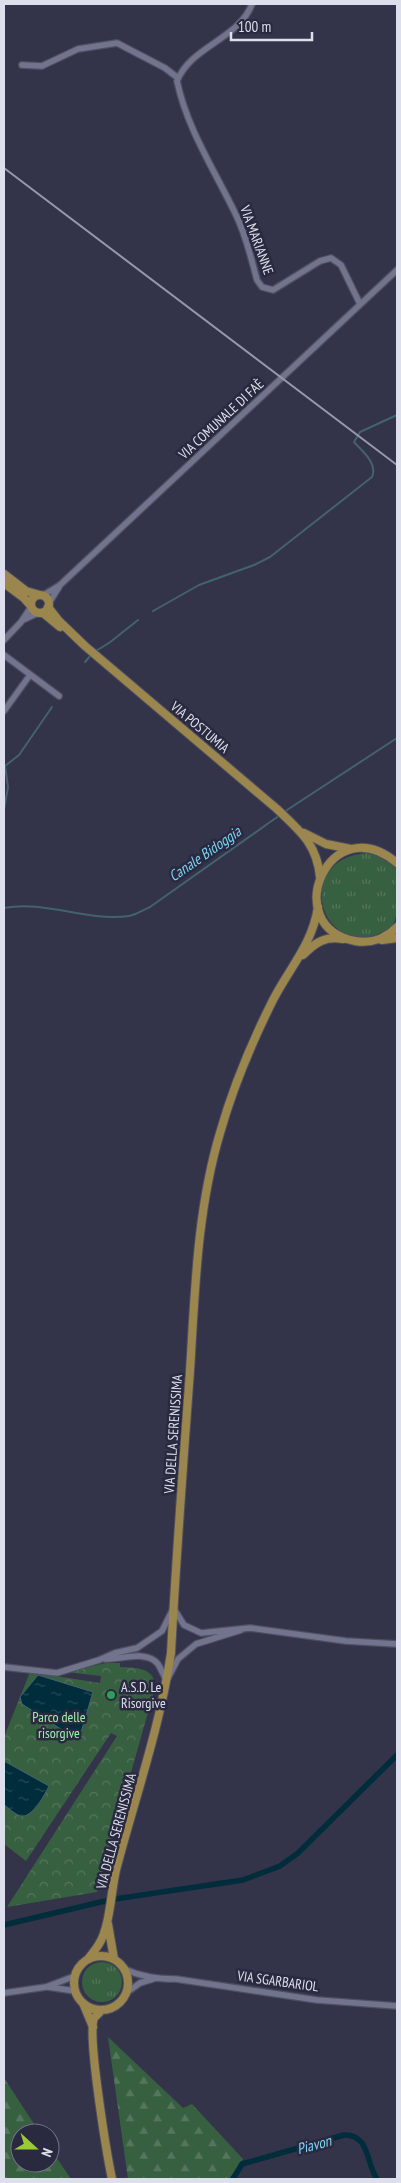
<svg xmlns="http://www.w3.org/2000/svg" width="401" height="2183" font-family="'PT Sans Narrow',sans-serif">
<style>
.grass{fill:url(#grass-tufts)}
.forest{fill:url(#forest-firs)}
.park{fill:url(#park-crowns)}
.water{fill:url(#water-ripples);stroke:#436270}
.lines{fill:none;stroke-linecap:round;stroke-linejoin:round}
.stream{stroke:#436270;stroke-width:2}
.canal{stroke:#002d3b;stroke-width:5.5}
.minor-casing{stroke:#4e4f60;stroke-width:8}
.major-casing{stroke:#4e4f60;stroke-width:10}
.minor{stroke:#72748d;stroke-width:5.5}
.major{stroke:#9b864d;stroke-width:8}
.rail{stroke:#9798aa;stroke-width:2}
.leisure-dot{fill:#2e9e5b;stroke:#292a3f;stroke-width:2}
.labels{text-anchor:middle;stroke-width:5;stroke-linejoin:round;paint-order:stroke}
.street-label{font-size:14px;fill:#dedfed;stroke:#292a3f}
.poi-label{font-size:14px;fill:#dedfed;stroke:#292a3f;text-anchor:start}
.park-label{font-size:14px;fill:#9df0af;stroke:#292a3f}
.water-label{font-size:15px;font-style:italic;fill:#7bd3f5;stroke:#292a3f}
</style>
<defs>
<pattern id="grass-tufts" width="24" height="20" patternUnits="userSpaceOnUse" patternTransform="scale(1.25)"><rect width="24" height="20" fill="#376040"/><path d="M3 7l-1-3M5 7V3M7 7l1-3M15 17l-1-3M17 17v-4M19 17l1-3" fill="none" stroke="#54765c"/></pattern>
<pattern id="forest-firs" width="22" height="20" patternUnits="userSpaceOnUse" patternTransform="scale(1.25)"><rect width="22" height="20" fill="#376040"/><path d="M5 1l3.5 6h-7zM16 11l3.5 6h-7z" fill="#54765c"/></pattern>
<pattern id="park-crowns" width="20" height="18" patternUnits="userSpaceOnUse" patternTransform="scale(1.25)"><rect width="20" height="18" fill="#376040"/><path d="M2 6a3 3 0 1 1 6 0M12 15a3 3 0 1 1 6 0" fill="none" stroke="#54765c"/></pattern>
<pattern id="water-ripples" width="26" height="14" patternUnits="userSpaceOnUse" patternTransform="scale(1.25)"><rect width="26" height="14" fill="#002d3b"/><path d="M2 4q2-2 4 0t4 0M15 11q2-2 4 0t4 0" fill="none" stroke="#254b58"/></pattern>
</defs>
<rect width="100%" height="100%" fill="#33344a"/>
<!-- grass -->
<path class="grass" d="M368,853C378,856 393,860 397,871C399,877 398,918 394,923C389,930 380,934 372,936C315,948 297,857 368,853Z
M82 1982a20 20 0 1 1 40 0a20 20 0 1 1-40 0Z"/>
<!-- forest -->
<path class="forest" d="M108,2037L183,2108L192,2104L243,2159L229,2179H128Z
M4,2078L40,2133H20V2163H50V2148L71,2179H4Z"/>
<!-- park -->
<path class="park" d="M106,1663H120V1667C137,1668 155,1667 155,1688L97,1892L7,1907L117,1736L111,1733L26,1861L4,1844V1737L30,1672L100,1683L101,1676L66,1672Z"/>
<!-- water -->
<path class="water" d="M38,1675L93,1692L82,1729L77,1735L67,1733L22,1704L20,1697Z
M4,1761L49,1786C45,1794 32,1819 20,1816C15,1814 8,1808 4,1805Z"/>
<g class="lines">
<!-- stream -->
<path class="stream" d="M153,611L199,585L254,565L270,557L372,477C378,463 362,451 354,442L360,432L397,415
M94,652L109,643L138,620
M85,662L91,655
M4,809L8,787L5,766L19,755L52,707
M284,812L397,738
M4,908C45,900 87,922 129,916C136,915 143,910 150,907L280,815"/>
<!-- canal -->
<path class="canal" d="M115,1899L243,1880L280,1866L298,1853L397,1755
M4,1925L105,1901
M233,2179L242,2164L344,2135C370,2134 366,2164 377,2179"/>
<defs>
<path id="minor" d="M252,4C239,39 191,46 177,81C187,129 215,171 236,215C246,235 251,258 257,280L262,287L273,290L320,261L331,258L341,265L360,304
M22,65L42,66L78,49L117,43L165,68L178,78
M42,596L60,585L397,270
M49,603L59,587
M23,620L38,613
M4,640L21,622L31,607
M4,655L59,696
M4,711L30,675
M174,1609L184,1625L201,1633L250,1628L346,1641L397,1644
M105,1659C120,1660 146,1649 158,1664C161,1669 164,1676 167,1681
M4,1667L57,1673L99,1660L115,1653L137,1648L162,1631L172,1611
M168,1678L178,1659L196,1644L241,1630
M124,1969C142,1977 157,1979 176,1979L317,2000L397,2006
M48,1987L75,1991
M4,1993L46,1987L75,1976
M126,1993L140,1983L153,1979"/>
<path id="major" d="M4,574L26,591L40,595
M4,583L24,598L31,606
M31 604a9 9 0 1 1 18 0a9 9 0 1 1-18 0Z
M48,607L59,621L85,646L277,809C300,831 317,844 320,877
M43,613L60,627
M304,833L326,844L351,849
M397,863C330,806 278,926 355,941C371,944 386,938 397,927
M382,940L397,938
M303,955C316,942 325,936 343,939
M108,1924L114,1959
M74 1983a27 27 0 1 1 54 0a27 27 0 1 1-54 0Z
M88,1959C92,1954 96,1949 99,1944C110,1927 111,1891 116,1870C135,1798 160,1727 171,1653C176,1559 183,1465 190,1371C195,1291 197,1210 220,1133C233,1087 252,1042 273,1000C290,967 312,945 318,907
M83,2003L93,2027
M102,2010C100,2012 96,2016 94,2018C87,2035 107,2155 112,2179"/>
</defs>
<!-- minor casing -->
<use href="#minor" class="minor-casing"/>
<!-- major casing -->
<use href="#major" class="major-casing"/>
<!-- minor -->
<use href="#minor" class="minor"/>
<!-- major -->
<use href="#major" class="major"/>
<!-- rail -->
<path class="rail" d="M4,168L397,465"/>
</g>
<!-- markers -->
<circle class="leisure-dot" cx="111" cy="1695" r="5"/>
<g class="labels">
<!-- street labels -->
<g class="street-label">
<text transform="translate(257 240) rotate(70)" y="5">VIA MARIANNE</text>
<text transform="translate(221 419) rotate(-43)" y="5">VIA COMUNALE DI FAÈ</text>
<text transform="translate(200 727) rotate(40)" y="5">VIA POSTUMIA</text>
<text transform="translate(173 1434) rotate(-86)" y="5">VIA DELLA SERENISSIMA</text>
<text transform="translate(116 1831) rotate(-75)" y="5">VIA DELLA SERENISSIMA</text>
<text transform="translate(278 1981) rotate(8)" y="5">VIA SGARBARIOL</text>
</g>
<!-- poi labels -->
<g class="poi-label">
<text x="121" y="1692">A.S.D. Le<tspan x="121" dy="16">Risorgive</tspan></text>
</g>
<!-- park labels -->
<g class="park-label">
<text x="59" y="1722">Parco delle<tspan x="59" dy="16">risorgive</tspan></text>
</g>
<!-- water labels -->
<g class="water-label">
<text transform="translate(205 854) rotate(-35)" y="5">Canale Bidoggia</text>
<text transform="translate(314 2145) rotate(-15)" y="5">Piavon</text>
</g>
</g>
<!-- border -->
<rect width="401" height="2183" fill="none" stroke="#dedfed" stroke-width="10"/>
<!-- north arrow -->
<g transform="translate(35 2148) rotate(111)"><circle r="24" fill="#292a3f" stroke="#717285"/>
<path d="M0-4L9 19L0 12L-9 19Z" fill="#9acb35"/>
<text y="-8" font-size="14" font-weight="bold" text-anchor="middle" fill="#dedfed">N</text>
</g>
<!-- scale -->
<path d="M231 32v8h81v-8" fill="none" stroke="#dedfed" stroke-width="2.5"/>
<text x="238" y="32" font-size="15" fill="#dedfed" stroke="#292a3f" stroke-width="4" paint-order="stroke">100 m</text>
</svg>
